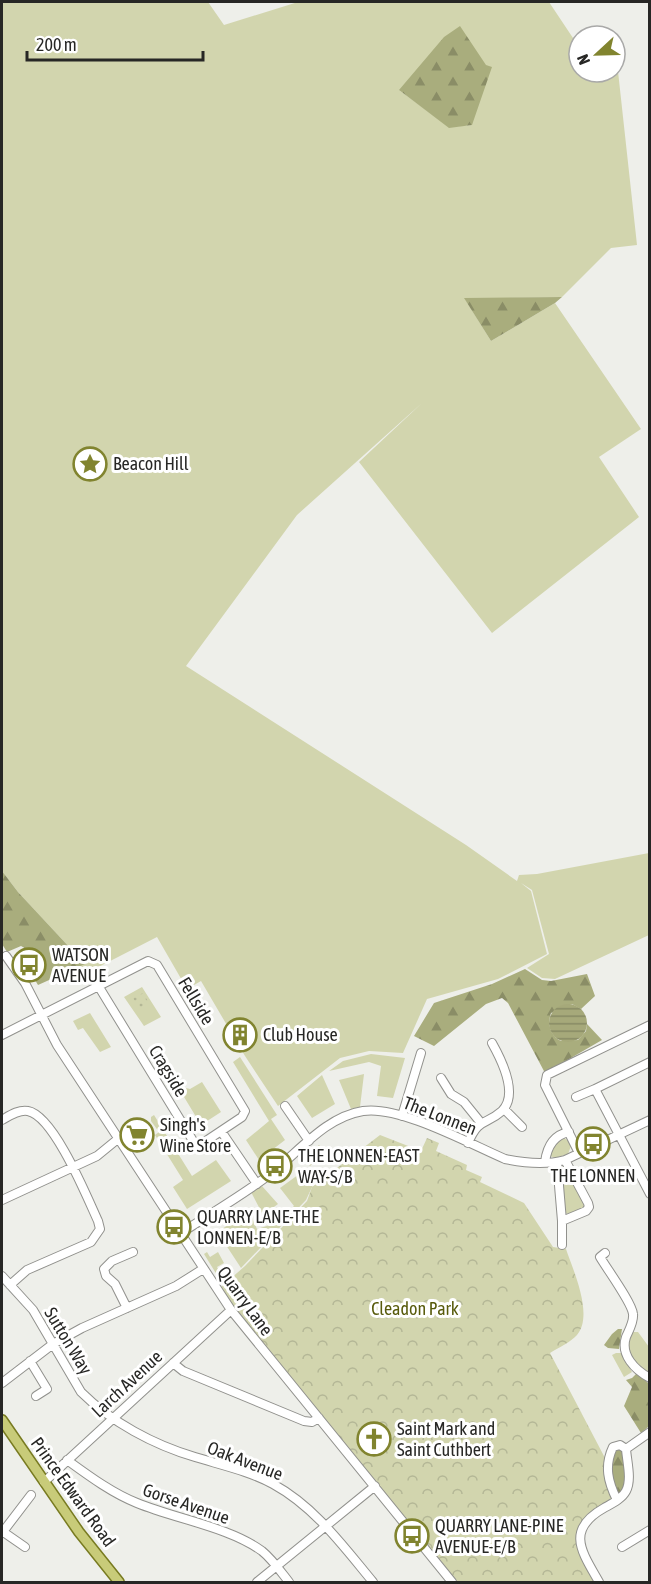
<svg xmlns="http://www.w3.org/2000/svg" width="651" height="1584" font-family="'Asap Condensed',sans-serif">
<style>
.grass{fill:#d2d5ae;fill-rule:evenodd}
.forest{fill:url(#forest-firs)}
.park{fill:url(#park-crowns)}
.garden{fill:url(#garden-dots)}
.water{fill:url(#water-rules)}
.lines{fill:none;stroke-linecap:round;stroke-linejoin:round}
.minor-casing{stroke:#91918d;stroke-width:10}
.major-casing{stroke:#787b21;stroke-width:12}
.minor{stroke:#fff;stroke-width:8}
.major{stroke:#c8cb79;stroke-width:9}
.labels{text-anchor:middle;stroke-width:6;stroke-linejoin:round;paint-order:stroke}
.poi-label{font-size:18px;fill:#272725;stroke:#fff;text-anchor:start}
.street-label{font-size:18px;fill:#272725;stroke:#fff}
.park-label{font-size:18px;fill:#585b0c;stroke:#fff}
</style>
<defs>
<pattern id="forest-firs" width="22" height="20" patternUnits="userSpaceOnUse" patternTransform="scale(1.5)"><rect width="22" height="20" fill="#a9ad7d"/><path d="M5 1l3.5 6h-7zM16 11l3.5 6h-7z" fill="#8a8d66"/></pattern>
<pattern id="park-crowns" width="20" height="18" patternUnits="userSpaceOnUse" patternTransform="scale(1.5)"><rect width="20" height="18" fill="#d2d5ae"/><path d="M2 6a3 3 0 1 1 6 0M12 15a3 3 0 1 1 6 0" fill="none" stroke="#b4b796"/></pattern>
<pattern id="garden-dots" width="8" height="8" patternUnits="userSpaceOnUse" patternTransform="scale(1.5)"><rect width="8" height="8" fill="#d2d5ae"/><path d="M2 2h.1M6 6h.1" fill="none" stroke="#b4b796" stroke-width="1.8" stroke-linecap="round"/></pattern>
<pattern id="water-rules" width="6" height="5" patternUnits="userSpaceOnUse" patternTransform="scale(1.5)"><rect width="6" height="5" fill="#a6a97a"/><path d="M0 2.5h6" fill="none" stroke="#878a64"/></pattern>
</defs>
<rect width="100%" height="100%" fill="#eeefea"/>
<!-- grass -->
<path class="grass" d="M2,2H208L224,25L298,2H549L579,47V72H615L616,53L637,245L611,248L562,297L465,299L491,341L555,303L641,429L599,457L639,517L492,633L359,462L422,403L297,515L186,666L466,845L517,881L519,875L537,874L649,853V935L555,979L542,978L527,968L549,954L532,890L521,883L531,891L547,954L498,979L427,999L403,1053L369,1051L340,1058L278,1106L245,1056L201,981L187,989L157,937L79,977L73,969L84,963L18,892L2,871ZM399,90L472,125L449,127Z
M142,987L161,1017L144,1026L124,997Z
M90,1013L111,1047L100,1052L83,1028L78,1030L73,1021Z
M371,1054L405,1058L393,1098L377,1096L381,1066L369,1062L329,1071L343,1061Z
M240,1057L277,1115L271,1119L285,1140L259,1160L246,1140L269,1121L233,1062Z
M364,1074L360,1107L351,1109L339,1080Z
M322,1075L335,1104L312,1118L297,1096Z
M202,1082L221,1112L201,1125L181,1092L186,1088L190,1089Z
M154,1115L192,1176L216,1160L231,1181L187,1209L173,1187L183,1180L155,1135L159,1132L151,1121V1117Z
M564,1138L569,1141L571,1146L568,1154L555,1158L550,1156L557,1140Z
M319,1145L325,1152L310,1166L304,1158Z
M560,1165H564L586,1206L569,1214L564,1213Z
M302,1172L313,1185L306,1200L241,1268L222,1239L211,1246L207,1239L249,1211L257,1229L273,1224L294,1206L280,1188Z
M262,1186L278,1204L263,1215L251,1192Z
M207,1252L210,1257L218,1252L224,1263L217,1267L221,1274L217,1275L204,1254Z
M631,1332H638L649,1347V1375C633,1361 623,1355 631,1332Z
M616,1353H621L632,1372L624,1377L612,1355Z"/>
<!-- forest -->
<path class="forest" d="M460,26L486,65L492,67L472,125L449,128L399,90L444,37Z
M562,297L555,303L491,341L464,298Z
M2,871L18,892L85,964L38,985L32,975C35,962 34,952 21,946L7,952L2,944Z
M525,969L542,980L551,981L587,974L595,996L581,1009L572,1004L551,1013C547,1024 550,1035 561,1041L578,1040L586,1031L587,1024L602,1040L545,1073L508,1003L502,998L486,1004L434,1046L414,1036L434,1003L492,984Z
M618,1329H622L619,1349L608,1348L604,1345L612,1334Z
M637,1373L649,1384V1426L641,1433L624,1406L632,1387L626,1380L632,1378Z
M620,1447L624,1450C625,1467 632,1484 617,1496L609,1473L614,1449Z"/>
<!-- park -->
<path class="park" d="M380,1135L421,1151L427,1138L439,1143L436,1151L467,1165L466,1170L482,1177L480,1182L524,1203L553,1247L566,1249C573,1270 594,1315 577,1335C571,1342 558,1348 550,1353L605,1458V1472L614,1500L597,1509L577,1541L579,1552L595,1582H458C384,1491 307,1400 234,1308L221,1287L245,1266L307,1201L312,1187Z"/>
<!-- garden -->
<path class="garden" d="M143,993L150,1005L140,1011L133,998Z"/>
<!-- water -->
<path class="water" d="M549 1023a19 19 0 1 1 38 0a19 19 0 1 1-38 0Z"/>
<g class="lines">
<defs>
<path id="minor" d="M6,956L25,983L57,1045L231,1310L452,1582
M2,1035L148,961L157,965L245,1111L242,1117L203,1143L195,1144L99,987
M650,1062L595,1089L650,1194
M441,1078L451,1094L464,1102L481,1123
M576,1097L595,1089
M285,1106L309,1141
M504,1109L522,1127
M402,1116L421,1053
M2,1120C9,1116 19,1109 28,1111C54,1116 87,1197 98,1221L100,1229L91,1242L27,1270L10,1285
M221,1131L257,1184
M468,1143C479,1117 485,1126 502,1111C519,1094 501,1059 492,1043
M579,1153L545,1085L547,1075L650,1025
M545,1162C547,1147 553,1135 569,1132
M557,1162L562,1221L586,1211L589,1207L588,1203L565,1160
M2,1200L97,1156L119,1138
M181,1233C210,1214 241,1196 269,1175C298,1153 325,1117 363,1111C399,1105 470,1144 505,1159C524,1163 546,1165 565,1160L650,1120
M562,1245V1221
M605,1253L600,1257C607,1269 632,1303 633,1314C634,1322 629,1330 626,1337C620,1355 635,1370 650,1378
M2,1276L33,1310L81,1392C111,1422 154,1445 195,1457C221,1465 249,1471 273,1484C315,1507 343,1546 373,1582
M127,1308L115,1284L106,1276L104,1269L112,1261L133,1252
M30,1361L47,1389L36,1396
M173,1363L183,1371L304,1421L312,1422L319,1418
M2,1383L53,1344L82,1328L176,1286L203,1269
M67,1460C89,1476 112,1493 137,1503C176,1519 229,1527 262,1551C272,1559 281,1572 289,1582
M44,1482L231,1310
M617,1500C608,1482 604,1466 613,1447L620,1445L626,1449
M2,1531L25,1547
M2,1533L31,1495
M622,1547L650,1530
M257,1582L375,1486
M599,1582C582,1552 565,1530 604,1508C611,1504 622,1499 626,1491C632,1480 627,1462 626,1449L650,1432"/>
<path id="major" d="M2,1420L79,1532L119,1582"/>
</defs>
<!-- minor casing -->
<use href="#minor" class="minor-casing"/>
<!-- major casing -->
<use href="#major" class="major-casing"/>
<!-- minor -->
<use href="#minor" class="minor"/>
<!-- major -->
<use href="#major" class="major"/>
</g>
<!-- icons -->
<defs>
<symbol id="sight-ring" viewBox="-11 -11 22 22"><circle r="9.5" fill="#fff" stroke="#81842f" stroke-width="1.5"/><path d="M0-6L1.8-2.2L6-1.7L2.9 1.2L3.7 5.4L0 3.3L-3.7 5.4L-2.9 1.2L-6-1.7L-1.8-2.2Z" fill="#81842f"/></symbol>
<symbol id="bus-ring" viewBox="-11 -11 22 22"><circle r="9.5" fill="#fff" stroke="#81842f" stroke-width="1.5"/><path d="M-5-6H5V4H4V6H2V4H-2V6H-4V4H-5ZM-3.5-4V0h7V-4ZM-3.5 1.2v1.5H-2V1.2ZM2 1.2v1.5H3.5V1.2Z" fill="#81842f"/></symbol>
<symbol id="building-ring" viewBox="-11 -11 22 22"><circle r="9.5" fill="#fff" stroke="#81842f" stroke-width="1.5"/><path d="M-4-6H4V6H1V3H-1V6H-4ZM-2.5-4.3h1.7v1.8h-1.7ZM.8-4.3h1.7v1.8H.8ZM-2.5-1h1.7V.8h-1.7ZM.8-1h1.7V.8H.8Z" fill="#81842f"/></symbol>
<symbol id="supermarket-ring" viewBox="-11 -11 22 22"><circle r="9.5" fill="#fff" stroke="#81842f" stroke-width="1.5"/><path d="M-6-5.5h2.5l.6 2H6L4.5 2H-2.5L-4.4-4H-6ZM-1.5 3.2a1.3 1.3 0 1 0 .1 0ZM3 3.2a1.3 1.3 0 1 0 .1 0Z" fill="#81842f"/></symbol>
<symbol id="church-ring" viewBox="-11 -11 22 22"><circle r="9.5" fill="#fff" stroke="#81842f" stroke-width="1.5"/><path d="M-1.2-6h2.4v3.5h3.3v2.4h-3.3V6h-2.4V-.1h-3.3v-2.4h3.3Z" fill="#81842f"/></symbol>
</defs>
<g fill-rule="evenodd">
<use href="#sight-ring" x="71" y="445" width="38" height="38"/>
<use href="#bus-ring" x="10" y="946" width="38" height="38"/>
<use href="#building-ring" x="221" y="1016" width="38" height="38"/>
<use href="#supermarket-ring" x="118" y="1116" width="38" height="38"/>
<use href="#bus-ring" x="574" y="1125" width="38" height="38"/>
<use href="#bus-ring" x="256" y="1147" width="38" height="38"/>
<use href="#bus-ring" x="155" y="1208" width="38" height="38"/>
<use href="#church-ring" x="355" y="1420" width="38" height="38"/>
<use href="#bus-ring" x="393" y="1517" width="38" height="38"/>
</g>
<g class="labels">
<!-- poi labels -->
<g class="poi-label">
<text x="113" y="470">Beacon Hill</text>
<text x="52" y="961">WATSON<tspan x="52" dy="21">AVENUE</tspan></text>
<text x="263" y="1041">Club House</text>
<text x="160" y="1131">Singh's<tspan x="160" dy="21">Wine Store</tspan></text>
<text x="298" y="1162">THE LONNEN-EAST<tspan x="298" dy="21">WAY-S/B</tspan></text>
<text x="593" y="1182" text-anchor="middle">THE LONNEN</text>
<text x="197" y="1223">QUARRY LANE-THE<tspan x="197" dy="21">LONNEN-E/B</tspan></text>
<text x="397" y="1435">Saint Mark and<tspan x="397" dy="21">Saint Cuthbert</tspan></text>
<text x="435" y="1532">QUARRY LANE-PINE<tspan x="435" dy="21">AVENUE-E/B</tspan></text>
</g>
<!-- street labels -->
<g class="street-label">
<text transform="translate(196 1001) rotate(59)" y="6">Fellside</text>
<text transform="translate(168 1071) rotate(59)" y="6">Cragside</text>
<text transform="translate(440 1116) rotate(21)" y="6">The Lonnen</text>
<text transform="translate(245 1301) rotate(54)" y="6">Quarry Lane</text>
<text transform="translate(68 1341) rotate(59)" y="6">Sutton Way</text>
<text transform="translate(127 1384) rotate(-43)" y="6">Larch Avenue</text>
<text transform="translate(245 1461) rotate(21)" y="6">Oak Avenue</text>
<text transform="translate(73 1492) rotate(54)" y="6">Prince Edward Road</text>
<text transform="translate(186 1504) rotate(19)" y="6">Gorse Avenue</text>
</g>
<!-- park labels -->
<g class="park-label">
<text x="415" y="1315">Cleadon Park</text>
</g>
</g>
<!-- border -->
<rect width="651" height="1584" fill="none" stroke="#272725" stroke-width="6"/>
<!-- north arrow -->
<g transform="translate(597 54) rotate(248)"><circle r="28" fill="#ffffff" stroke="#a9a9a8" stroke-width="1.5"/>
<path d="M0-4.5L10 22L0 15L-10 22Z" fill="#81842f"/>
<text y="-9" font-size="16" font-weight="bold" text-anchor="middle" fill="#272725">N</text>
</g>
<!-- scale -->
<path d="M27 51v9h176v-9" fill="none" stroke="#272725" stroke-width="3"/>
<text x="36" y="51" font-size="18" fill="#272725" stroke="#ffffff" stroke-width="4.5" paint-order="stroke">200 m</text>
</svg>
